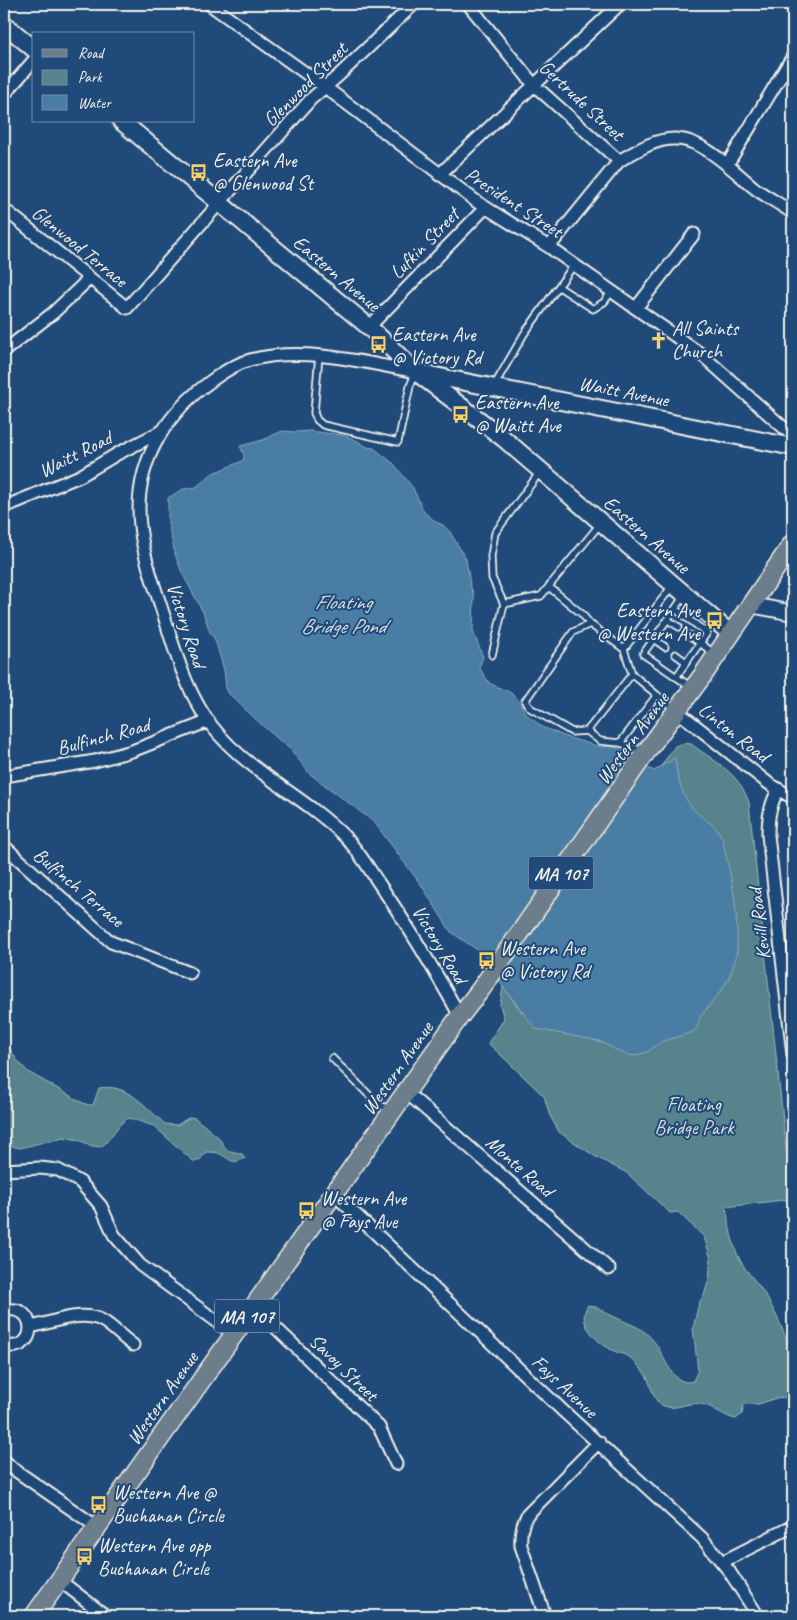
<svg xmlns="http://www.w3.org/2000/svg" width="797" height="1620" font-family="Caveat,sans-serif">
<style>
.green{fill:#56838c;stroke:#a5baba}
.water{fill:#4a7da3;stroke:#8eabbf}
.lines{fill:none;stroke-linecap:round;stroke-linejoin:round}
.service-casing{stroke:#f4f1e8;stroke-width:9}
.minor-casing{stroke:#f4f1e8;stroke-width:15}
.tertiary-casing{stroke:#f4f1e8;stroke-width:18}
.secondary-casing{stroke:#f4f1e8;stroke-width:20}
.primary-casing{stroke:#f4f1e8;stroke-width:21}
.service{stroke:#1f4a7a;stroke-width:5.5}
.minor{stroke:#1f4a7a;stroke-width:11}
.tertiary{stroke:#1f4a7a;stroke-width:14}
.secondary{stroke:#1f4a7a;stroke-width:16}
.primary{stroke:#6c7d8b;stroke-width:18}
.labels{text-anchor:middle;stroke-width:4;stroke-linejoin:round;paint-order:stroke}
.shield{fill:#1f4a7a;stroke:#b4bfc7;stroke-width:1}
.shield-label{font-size:19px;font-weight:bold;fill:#f4f1e8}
.street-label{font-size:20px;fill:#f4f1e8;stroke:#1f4a7a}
.poi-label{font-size:20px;fill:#f4f1e8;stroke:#1f4a7a;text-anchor:start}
.park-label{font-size:20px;fill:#dce0da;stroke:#1f4a7a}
.water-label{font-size:21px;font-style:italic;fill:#dae0de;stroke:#1f4a7a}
</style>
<rect width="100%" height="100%" fill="#1f4a7a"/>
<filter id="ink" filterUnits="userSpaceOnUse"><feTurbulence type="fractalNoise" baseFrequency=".02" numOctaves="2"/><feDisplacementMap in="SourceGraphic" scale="10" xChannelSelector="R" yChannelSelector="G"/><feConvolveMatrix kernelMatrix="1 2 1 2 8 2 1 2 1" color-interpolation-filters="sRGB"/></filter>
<g filter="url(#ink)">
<!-- green -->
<path class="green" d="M684,743L691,744C714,761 740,773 749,803L786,1148L793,1172V1181L790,1184L791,1199L726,1207C729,1224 732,1246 741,1262C748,1274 757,1282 764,1293C777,1314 796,1354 793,1379C793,1386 788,1391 786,1397L776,1398L759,1404H744L742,1414L736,1419C726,1418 713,1406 701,1404C688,1401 676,1411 664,1406C652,1401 652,1387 647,1377C643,1371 637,1364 632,1359C628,1356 623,1354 619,1353C604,1347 595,1340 587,1327C583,1319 583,1313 588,1305L596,1307C603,1311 610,1315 617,1318C633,1326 644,1327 655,1343C665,1355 672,1388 693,1381L698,1370L693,1328L699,1303L704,1295L709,1279L711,1259L704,1237L678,1212L670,1213L627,1173L596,1157L559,1132L550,1116L544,1096L488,1043L504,1019L500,1005L503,987L522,1012L553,1032L584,1037L606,1044L694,1017L707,1009L729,978L737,951L653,778L675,746Z
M4,1038L16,1059L28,1072L83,1103L89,1105H93L99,1088C128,1083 145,1107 165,1124L177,1125L190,1117L195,1118L218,1137L227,1150L242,1154L245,1158C231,1166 230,1158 218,1153C214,1152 210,1152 206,1152L199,1161H193L154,1126L129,1118C119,1121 111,1140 101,1147L92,1146L79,1140L64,1137L20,1148L4,1144Z"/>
<!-- water -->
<path class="water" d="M282,431L297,432L310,431L342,435L356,440L367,447L374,448L394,464L413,488L424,512L436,522L443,525L450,532L466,559L470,584L474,596L473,631L483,657L479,667L489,683L511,693L521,704L525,713L542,727L569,738L601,747L613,746L630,755L633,760L654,771L675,758C677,778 682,799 697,813C705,820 715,825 720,834C724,841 724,848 726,856C734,886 738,919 737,950C737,953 733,969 731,972C726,987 713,1001 703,1013C697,1019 701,1026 693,1032L661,1042L647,1052L634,1056L624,1054L599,1041L536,1029L503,987L483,954L451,932L422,886L374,822L310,774L291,750L264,727L229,694L226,688L224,670L215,640L210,632L203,612L182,573L175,554L168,523V498L183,489L196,487L213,473L240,462L244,459V455L240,446L263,440Z"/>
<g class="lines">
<defs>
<path id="service" d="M559,287L593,309L604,302L612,291
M319,355L314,413L317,420L323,425L398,442L410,386L415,374
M494,386L524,334L574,265
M540,472L495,533L491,556L492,578L504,604L541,596L600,524
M549,587L582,614L590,624
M684,596L643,654L691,687
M675,609L707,633L700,643L715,654
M668,620L679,627
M654,639L665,647
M624,649L632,674L657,695
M675,654L686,662
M492,655L504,604
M676,677L700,643L689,635
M587,731L632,674
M620,743L600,741L587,731L572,732L530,708L525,701L573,632L590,624L624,649L673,585
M643,751L620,743L657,695L676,710
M332,1058L378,1104L390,1110"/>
<path id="minor" d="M209,4L325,87L477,202L549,247L702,355L793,436
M468,4L534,85L619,161L549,247
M4,95L34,60
M619,161C636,151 656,138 676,139C703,139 737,174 757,190C769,198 781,205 793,213
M727,165L793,56
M439,175L620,4
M9,213L127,308L311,99L338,76L414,4
M636,308L694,234
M369,327L485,208
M4,351L53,313L90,278
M416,372C362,362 304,346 250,360C235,364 223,372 211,381C169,411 139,456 139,509C139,547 154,584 165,619C175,652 185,685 204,715C238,768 302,793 345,837C359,851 369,869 380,885C409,927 435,971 460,1016
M4,507L80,476L117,454L162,431
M677,711L768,783L793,798
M4,776L95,761L132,751L209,721
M778,790C770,805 768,818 768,835L793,1055
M4,846L111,942L190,973
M406,1092L609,1269
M4,1170L40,1168L58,1170L80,1182L101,1206L114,1235L140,1265L234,1334
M333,1193L562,1410L702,1538L729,1571L758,1616
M253,1306L379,1427L396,1464
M4,1311C38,1301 39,1355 4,1345
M30,1327C52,1323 82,1309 103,1321C113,1327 123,1338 133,1345
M4,1460L12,1468L97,1527
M722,1562L793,1526
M59,1580L106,1616
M545,1616L521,1546C520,1533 522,1525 527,1515L599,1442"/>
<path id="tertiary" d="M751,605L793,613"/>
<path id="secondary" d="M4,24L34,49
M121,121L369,327L416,372L503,438L731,634
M420,373L793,447"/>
<path id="primary" d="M34,1616L460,1016L481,989L646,752L703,675L793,543"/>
</defs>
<!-- service casing -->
<use href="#service" class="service-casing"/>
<!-- minor casing -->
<use href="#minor" class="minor-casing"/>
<!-- tertiary casing -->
<use href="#tertiary" class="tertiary-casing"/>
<!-- secondary casing -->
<use href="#secondary" class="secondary-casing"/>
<!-- primary casing -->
<use href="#primary" class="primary-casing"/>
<!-- service -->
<use href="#service" class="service"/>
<!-- minor -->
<use href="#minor" class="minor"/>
<!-- tertiary -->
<use href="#tertiary" class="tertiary"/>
<!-- secondary -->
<use href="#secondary" class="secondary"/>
<!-- primary -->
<use href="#primary" class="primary"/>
</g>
</g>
<!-- icons -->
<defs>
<symbol id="bus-bare" viewBox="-9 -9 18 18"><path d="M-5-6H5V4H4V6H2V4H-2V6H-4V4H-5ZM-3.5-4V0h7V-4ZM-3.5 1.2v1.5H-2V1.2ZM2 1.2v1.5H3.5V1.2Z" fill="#ffd166" stroke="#1f4a7a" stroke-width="2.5" paint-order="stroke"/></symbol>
<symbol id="church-bare" viewBox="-9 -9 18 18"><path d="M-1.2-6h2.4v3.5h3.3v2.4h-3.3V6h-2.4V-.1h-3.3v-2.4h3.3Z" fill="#ffd166" stroke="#1f4a7a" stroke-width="2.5" paint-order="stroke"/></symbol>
</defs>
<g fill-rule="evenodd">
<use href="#bus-bare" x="186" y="160" width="25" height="25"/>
<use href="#church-bare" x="646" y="328" width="25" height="25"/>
<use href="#bus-bare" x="366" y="332" width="25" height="25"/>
<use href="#bus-bare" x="448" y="402" width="25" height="25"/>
<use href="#bus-bare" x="702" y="608" width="25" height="25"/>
<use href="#bus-bare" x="474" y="948" width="25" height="25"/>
<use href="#bus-bare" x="294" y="1198" width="25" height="25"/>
<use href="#bus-bare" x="86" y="1492" width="25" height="25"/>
<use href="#bus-bare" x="72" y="1544" width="25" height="25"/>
</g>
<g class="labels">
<!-- shield labels -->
<g class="shield">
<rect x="528.5" y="856.5" width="65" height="33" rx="4"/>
<rect x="214.5" y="1299.5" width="65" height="33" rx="4"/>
</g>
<g class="shield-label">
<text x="561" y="880">MA 107</text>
<text x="247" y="1323">MA 107</text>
</g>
<!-- street labels -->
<g class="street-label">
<text transform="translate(305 84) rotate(-45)" y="7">Glenwood Street</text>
<text transform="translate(582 100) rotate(43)" y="7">Gertrude Street</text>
<text transform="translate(514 202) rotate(33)" y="7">President Street</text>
<text transform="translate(424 243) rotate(-46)" y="7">Lufkin Street</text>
<text transform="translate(80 246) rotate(39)" y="7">Glenwood Terrace</text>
<text transform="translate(337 273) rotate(40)" y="7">Eastern Avenue</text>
<text transform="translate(624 391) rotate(11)" y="7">Waitt Avenue</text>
<text transform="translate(75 454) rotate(-27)" y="7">Waitt Road</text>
<text transform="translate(647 534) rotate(41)" y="7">Eastern Avenue</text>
<text transform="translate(187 625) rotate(72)" y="7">Victory Road</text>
<text transform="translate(734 732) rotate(38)" y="7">Linton Road</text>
<text transform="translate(103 736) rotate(-15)" y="7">Bulfinch Road</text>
<text transform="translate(632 738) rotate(-54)" y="7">Western Avenue</text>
<text transform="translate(79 887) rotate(40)" y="7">Bulfinch Terrace</text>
<text transform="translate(759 924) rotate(-97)" y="7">Kevill Road</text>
<text transform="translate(440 944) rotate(59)" y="7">Victory Road</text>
<text transform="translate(397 1068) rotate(-55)" y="7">Western Avenue</text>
<text transform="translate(520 1166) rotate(41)" y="7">Monte Road</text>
<text transform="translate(344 1367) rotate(44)" y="7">Savoy Street</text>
<text transform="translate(565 1386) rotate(43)" y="7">Fays Avenue</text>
<text transform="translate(162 1398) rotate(-55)" y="7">Western Avenue</text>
</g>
<!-- poi labels -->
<g class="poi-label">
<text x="213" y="167">Eastern Ave<tspan x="213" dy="23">@ Glenwood St</tspan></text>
<text x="672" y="335">All Saints<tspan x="672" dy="23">Church</tspan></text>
<text x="392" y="341">Eastern Ave<tspan x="392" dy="23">@ Victory Rd</tspan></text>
<text x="475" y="409">Eastern Ave<tspan x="475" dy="23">@ Waitt Ave</tspan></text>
<text x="700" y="617" text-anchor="end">Eastern Ave<tspan x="700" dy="23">@ Western Ave</tspan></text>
<text x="500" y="955">Western Ave<tspan x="500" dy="23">@ Victory Rd</tspan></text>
<text x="321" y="1205">Western Ave<tspan x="321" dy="23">@ Fays Ave</tspan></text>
<text x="113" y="1499">Western Ave @<tspan x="113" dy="23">Buchanan Circle</tspan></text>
<text x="98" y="1552">Western Ave opp<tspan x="98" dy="23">Buchanan Circle</tspan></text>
</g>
<!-- park labels -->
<g class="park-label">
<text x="694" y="1111">Floating<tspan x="694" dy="23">Bridge Park</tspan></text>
</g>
<!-- water labels -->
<g class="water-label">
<text x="343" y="609">Floating<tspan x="343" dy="24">Bridge Pond</tspan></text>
</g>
</g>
<!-- margin -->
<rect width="797" height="1620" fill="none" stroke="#1f4a7a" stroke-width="20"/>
<rect x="10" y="10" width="777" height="1600" fill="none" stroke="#f4f1e8" stroke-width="2" filter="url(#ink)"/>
<!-- legend -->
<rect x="32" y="32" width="162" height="90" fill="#1f4a7a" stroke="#748da6"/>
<rect x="42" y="49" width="25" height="8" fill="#6c7d8b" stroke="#748da6"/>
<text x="78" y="58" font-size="15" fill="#f4f1e8">Road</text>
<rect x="42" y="70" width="25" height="15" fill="#56838c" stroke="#748da6"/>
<text x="78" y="82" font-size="15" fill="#f4f1e8">Park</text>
<rect x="42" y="95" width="25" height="15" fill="#4a7da3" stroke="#748da6"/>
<text x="78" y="108" font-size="15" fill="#f4f1e8">Water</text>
</svg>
